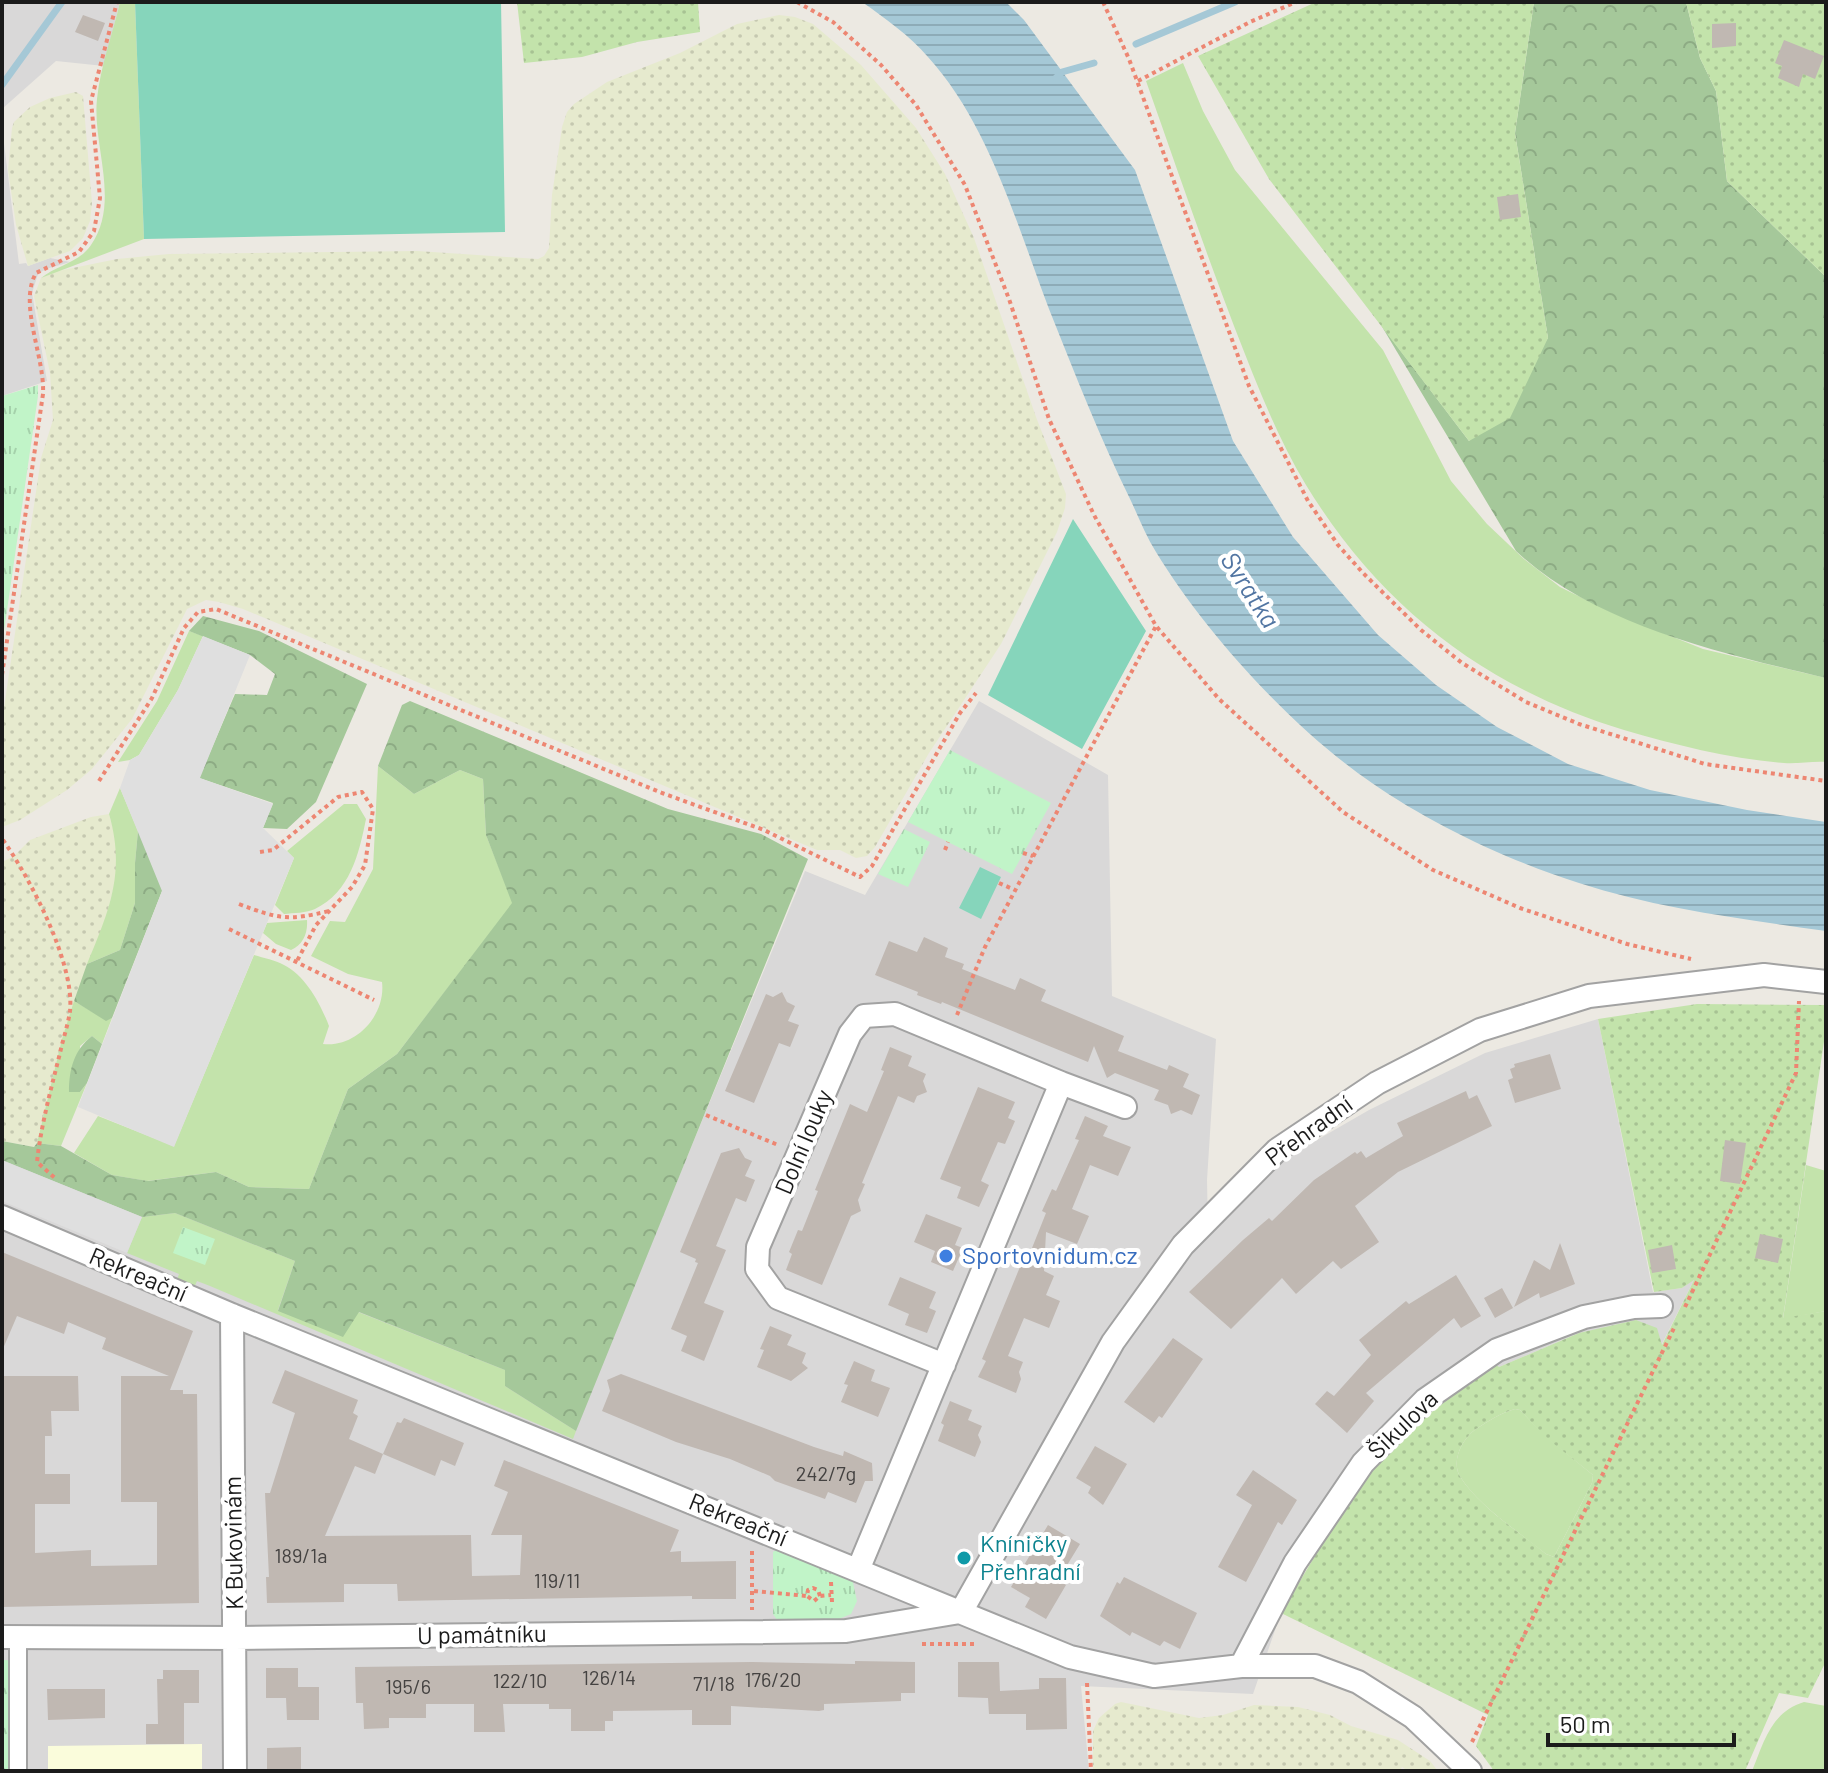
<svg xmlns="http://www.w3.org/2000/svg" width="1828" height="1773" font-family="Barlow,sans-serif">
<style>
.residential{fill:#d9d8d8}
.education{fill:#fafcdb}
.farmland{fill:url(#farmland-dots)}
.grass{fill:#c3e3ab}
.forest{fill:url(#forest-crowns)}
.park{fill:url(#park-tufts)}
.garden{fill:url(#garden-dots);fill-rule:evenodd}
.pitch{fill:#86d5bb}
.parking{fill:#dfdfdf}
.water{fill:url(#water-rules)}
.lines{fill:none;stroke-linecap:round;stroke-linejoin:round}
.stream{stroke:#a5c8d6;stroke-width:7}
.building{fill:#c0b8b2}
.pedestrian-casing{stroke:#a2a2a2;stroke-width:20}
.minor-casing{stroke:#a2a2a2;stroke-width:26}
.path{stroke:#ed8672;stroke-width:4;stroke-dasharray:4 4;stroke-linecap:butt}
.pedestrian{stroke:#fff;stroke-width:16}
.minor{stroke:#fff;stroke-width:22}
.shop-dot{fill:#3f7fe0;stroke:#fff;stroke-width:3}
.culture-dot{fill:#0f9aa8;stroke:#fff;stroke-width:3}
.labels{text-anchor:middle;stroke-width:8;stroke-linejoin:round;paint-order:stroke}
.number-label{font-size:20px;fill:#444241}
.street-label{font-size:24px;fill:#1b1b1b;stroke:#fff}
.shop-label{font-size:24px;fill:#366cbe;stroke:#fff;text-anchor:start}
.culture-label{font-size:24px;fill:#0d838f;stroke:#fff;text-anchor:start}
.water-label{font-size:26px;font-style:italic;fill:#5175a2;stroke:#fff}
</style>
<defs>
<pattern id="farmland-dots" width="8" height="8" patternUnits="userSpaceOnUse" patternTransform="scale(2)"><rect width="8" height="8" fill="#e6eace"/><path d="M2 2h.1M6 6h.1" fill="none" stroke="#c5c8b0" stroke-width="1.8" stroke-linecap="round"/></pattern>
<pattern id="forest-crowns" width="20" height="18" patternUnits="userSpaceOnUse" patternTransform="scale(2)"><rect width="20" height="18" fill="#a5c89a"/><path d="M2 6a3 3 0 1 1 6 0M12 15a3 3 0 1 1 6 0" fill="none" stroke="#8dab84"/></pattern>
<pattern id="park-tufts" width="24" height="20" patternUnits="userSpaceOnUse" patternTransform="scale(2)"><rect width="24" height="20" fill="#c1f4c8"/><path d="M3 7l-1-3M5 7V3M7 7l1-3M15 17l-1-3M17 17v-4M19 17l1-3" fill="none" stroke="#a5d1ab"/></pattern>
<pattern id="garden-dots" width="8" height="8" patternUnits="userSpaceOnUse" patternTransform="scale(2)"><rect width="8" height="8" fill="#c3e3ab"/><path d="M2 2h.1M6 6h.1" fill="none" stroke="#a7c293" stroke-width="1.8" stroke-linecap="round"/></pattern>
<pattern id="water-rules" width="6" height="5" patternUnits="userSpaceOnUse" patternTransform="scale(2)"><rect width="6" height="5" fill="#a5c8d6"/><path d="M0 2.5h6" fill="none" stroke="#8dabb7"/></pattern>
</defs>
<rect width="100%" height="100%" fill="#ece9e2"/>
<!-- residential -->
<path class="residential" d="M2,2H120L104,66L56,61L2,109Z
M2,127L19,264L26,263L28,266L50,258L70,262L46,269L38,274L32,293L47,381L2,396Z
M979,701L1108,775L1112,996L1216,1039L1207,1180L1208,1231L1284,1159L1369,1110L1485,1053L1598,1019L1653,1292L1682,1288L1695,1278L1661,1346L1579,1333L1499,1367L1494,1363L1327,1532L1281,1613L1253,1694L1081,1686L1089,1771H2V1143L514,1349L586,1402L805,871L865,895Z"/>
<!-- education -->
<path class="education" d="M202,1744V1771H48V1746Z"/>
<!-- farmland -->
<path class="farmland" d="M779,15L795,17L813,24L861,65L916,128L945,174L974,238L1036,417L1066,494L1065,508L1057,532L1001,644L929,753L875,847L867,856L856,858L840,850H817L243,609L219,602L206,600L187,609L132,719L92,769L67,790L20,820L2,827V721L41,458L53,420L50,373L34,296L41,278L58,271L117,259L169,254L417,251L538,259L544,256L549,248L552,195L562,127L567,112L574,104L607,82L680,53L737,24Z
M76,92L83,96L92,203L90,221L83,238L70,251L28,266L16,225L8,170L12,128L14,122L30,107L50,98Z
M109,814L117,842V875L105,921L62,1039L37,1143L34,1147L2,1141V862L14,856L30,840L91,817Z
M1121,1702L1199,1718L1223,1715L1254,1705L1298,1707L1330,1715L1351,1726L1398,1740L1430,1761L1438,1771H1408L1402,1767L1400,1771H1093V1731L1099,1718L1115,1704Z"/>
<!-- grass -->
<path class="grass" d="M120,2H135L144,239L41,278C57,265 79,263 91,245C121,202 92,145 97,99C100,67 113,33 120,2Z
M1183,63L1203,111L1235,170L1383,350L1451,481L1487,524L1524,559L1560,587L1611,612L1703,649L1826,678V762C1812,761 1798,764 1784,763C1730,759 1676,745 1624,730C1486,688 1382,609 1306,485C1276,435 1255,380 1234,326C1203,245 1175,163 1146,81Z
M189,631L203,636L178,690L139,755L130,760L118,762L157,701Z
M378,766L414,794L460,770L483,779L486,835L513,903L397,1054L348,1089L309,1189L249,1187L216,1172L147,1181L112,1175L74,1153L98,1116L174,1146L254,955C264,958 275,960 284,965C306,976 321,1005 329,1026L323,1044C356,1048 386,1015 382,982L348,974L311,956L330,921L345,922L373,869Z
M120,788L138,831L135,863V903L120,950L87,964C109,911 126,872 109,814Z
M344,804H357L366,819C359,854 350,892 315,909C307,913 293,913 284,914L275,905L294,858L287,851Z
M307,920C308,933 303,945 291,950L276,944L263,933L267,923Z
M74,1001L106,1020L112,1018L102,1044L92,1036L80,1046V1092L87,1083L61,1146L37,1143L62,1039Z
M1806,1165L1826,1171V1311L1783,1319Z
M175,1213L295,1261L278,1310L358,1312L505,1370V1386L576,1431L573,1439L210,1286L197,1281L193,1290L176,1283L179,1274L127,1253L142,1217Z
M1515,1409L1520,1410L1545,1436L1593,1475L1592,1483L1554,1557L1546,1554C1519,1532 1480,1507 1461,1478C1450,1462 1462,1439 1476,1429C1489,1421 1500,1413 1515,1409Z
M1804,1702L1826,1706V1771H1752C1764,1742 1771,1712 1804,1702Z"/>
<!-- forest -->
<path class="forest" d="M1534,2H1686L1700,58L1716,91L1727,181L1826,277V678C1724,654 1594,625 1516,551L1381,325L1469,441L1548,338L1515,133Z
M203,616L259,631L367,684L316,802L287,829L263,828L273,803L199,778L235,694L267,695L275,674L250,655L189,631Z
M410,701L668,809L761,834L808,859L576,1431L505,1386V1370L359,1312L343,1337L278,1311L295,1261L175,1213L142,1217L2,1160V1141L34,1147L37,1143L61,1146L112,1175L148,1181L216,1172L249,1187L309,1189L348,1089L397,1054L512,903L486,835L483,779L460,770L414,794L378,766L402,705Z
M138,831L162,848V891L112,1018L106,1021L74,1001L87,964L120,950L135,903V863Z
M92,1036L102,1044L87,1083L80,1092H69C69,1069 74,1050 92,1036Z"/>
<!-- park -->
<path class="park" d="M38,385V396L2,645V396Z
M950,750L1051,803L1012,874L908,822Z
M904,829L930,842L908,887L878,874Z
M183,1227L215,1239L205,1265L173,1253Z
M778,1549L852,1578L857,1601L851,1614L836,1620H777L773,1614V1552Z
M2,1660L27,1661L28,1771H2Z"/>
<!-- garden -->
<path class="garden" d="M517,2H698L700,32L637,42L582,57L524,63Z
M1316,2H1534L1515,133L1548,338L1510,418L1469,441L1269,179L1198,56Z
M1686,2H1826V277L1727,181L1716,91L1700,58Z
M1697,1004L1826,1005V1028L1783,1318L1826,1311V1661L1808,1698L1779,1693L1745,1771H1494L1476,1746L1488,1715L1281,1613L1366,1470L1406,1432L1494,1363L1499,1367L1579,1333L1636,1320L1657,1328L1662,1345L1694,1280L1682,1288L1654,1292L1598,1019ZM1515,1409L1520,1410L1544,1436L1593,1475L1592,1483L1554,1557L1546,1554C1518,1531 1481,1508 1461,1478C1450,1462 1462,1439 1476,1429C1489,1421 1500,1413 1515,1409Z"/>
<!-- pitch -->
<path class="pitch" d="M135,2H501L505,232L144,239Z
M1073,519L1146,631L1082,749L988,695Z
M980,867L1001,877L981,919L959,908Z"/>
<!-- parking -->
<path class="parking" d="M203,636L250,655L200,778L273,804L263,828L294,858L174,1147L78,1107L162,891L120,788L130,760L139,755L178,690Z
M4,1161L142,1217L127,1253L2,1201Z"/>
<!-- water -->
<path class="water" d="M862,2H1006L1024,20L1135,170L1233,441L1293,537L1378,635L1436,685L1497,727L1568,764L1650,790L1747,810L1826,822V931C1743,919 1659,909 1579,883C1509,861 1431,824 1372,783C1293,729 1206,634 1156,552C1146,536 1139,518 1131,501C1100,438 1075,374 1049,309C1017,225 989,124 928,57C910,36 885,18 862,2Z"/>
<g class="lines">
<!-- stream -->
<path class="stream" d="M1136,44L1235,2
M1056,78L1062,72L1094,63
M2,85L62,2"/>
</g>
<!-- building -->
<path class="building" d="M83,15L105,23L98,41L75,32Z
M1736,23V46L1712,48V24Z
M1784,40L1824,56L1815,79L1803,74L1799,87L1778,78L1782,66L1775,63Z
M1518,194L1521,217L1500,220L1497,197Z
M924,937L948,948L945,957L964,964L962,969L1015,990L1020,978L1046,990L1041,1001L1124,1036L1118,1051L1167,1070L1169,1065L1189,1074L1183,1087L1200,1095L1192,1115L1181,1110L1171,1114L1168,1105L1154,1100L1159,1090L1115,1073L1107,1078L1094,1046L1088,1062L942,1002L941,1004L917,995L918,992L875,975L889,941L917,952Z
M782,992L787,1002L795,1006L788,1021L799,1025L790,1047L779,1043L754,1103L725,1091L766,994L773,997Z
M890,1047L912,1056L908,1066L926,1074L923,1081L927,1092L917,1096L914,1103L898,1096L862,1183L865,1184L858,1200L861,1211L851,1216L822,1285L786,1270L792,1254L789,1252L798,1230L802,1231L818,1191L815,1190L850,1104L867,1112L884,1071L881,1070Z
M1550,1054L1561,1089L1515,1103L1508,1080L1513,1078L1510,1069L1515,1067L1514,1064Z
M978,1087L1015,1102L1008,1118L1015,1121L1005,1144L998,1142L981,1181L989,1185L979,1207L957,1198L961,1187L940,1179Z
M1466,1091L1469,1099L1477,1095L1492,1126L1398,1172L1355,1206L1379,1242L1341,1269L1333,1261L1296,1294L1282,1278L1231,1329L1189,1292L1243,1240L1269,1218L1272,1221L1314,1180L1355,1152L1357,1154L1361,1151L1366,1158L1403,1136L1397,1123Z
M1085,1116L1108,1126L1103,1136L1131,1147L1118,1176L1090,1165L1072,1209L1089,1216L1077,1244L1046,1232L1044,1271L1054,1276L1046,1295L1060,1301L1049,1328L1024,1318L1008,1356L1023,1362L1019,1372L1021,1379L1016,1393L978,1377L986,1361L982,1359L1022,1262L1026,1263L1046,1213L1042,1211L1052,1189L1056,1191L1079,1140L1075,1139Z
M1725,1140L1746,1143L1740,1184L1720,1181Z
M739,1148L745,1158L752,1161L745,1176L755,1180L746,1202L736,1198L716,1246L726,1250L704,1303L724,1311L704,1361L681,1351L687,1336L671,1329L698,1263L695,1262L696,1259L680,1252L721,1153Z
M926,1214L962,1228L955,1245L963,1248L953,1271L931,1262L935,1251L914,1242Z
M1760,1234L1783,1239L1778,1263L1755,1258Z
M1560,1243L1575,1284L1540,1298L1539,1293L1514,1307L1534,1260L1550,1270Z
M1672,1245L1676,1269L1652,1273L1648,1250Z
M2,1252L193,1331L170,1390H183V1394H197L199,1603L2,1607V1376H78L79,1411H51L52,1436H45V1474H70V1504H35V1553L91,1550V1566L157,1565V1502H121V1376H169L102,1349L106,1338L68,1322L64,1334L17,1316L2,1351Z
M1456,1275L1481,1316L1461,1328L1454,1318L1366,1393L1374,1401L1347,1433L1315,1404L1327,1391L1334,1396L1371,1355L1359,1340L1406,1301L1409,1304Z
M900,1277L936,1292L929,1308L936,1311L927,1333L905,1325L909,1314L888,1305Z
M1502,1288L1513,1308L1495,1318L1484,1298Z
M770,1326L792,1335L787,1345L806,1353L802,1363L808,1368L791,1381L757,1367L764,1350L760,1349Z
M1173,1338L1203,1359L1162,1418L1159,1416L1154,1423L1124,1402Z
M854,1361L875,1370L871,1381L890,1388L878,1417L841,1402L848,1385L844,1384Z
M285,1370L358,1400L353,1413L358,1416L349,1439L383,1454L397,1422L401,1423L404,1418L464,1443L455,1466L441,1460L435,1476L383,1454L375,1474L355,1466L325,1536L471,1535L472,1576L520,1575L522,1535H491L508,1492L494,1486L504,1460L679,1530L670,1552L681,1551V1562L736,1561V1599H692V1596L398,1601L397,1584H344V1602L267,1603L266,1577H269L265,1493H270L295,1413L272,1403Z
M621,1374L814,1447L843,1456L844,1451L872,1463L873,1481H865L856,1503L828,1492L825,1499L775,1481L770,1476L730,1459L676,1442L602,1411L610,1391L607,1380Z
M950,1401L972,1410L968,1420L982,1426L978,1435L981,1442L975,1457L938,1441L944,1425L941,1423Z
M1095,1446L1127,1464L1103,1505L1088,1493L1091,1487L1076,1478Z
M1253,1470L1297,1500L1282,1525L1278,1522L1246,1582L1218,1567L1252,1505L1236,1495Z
M1048,1525L1080,1544L1058,1580L1066,1585L1046,1619L1025,1607L1030,1598L1011,1587Z
M1124,1577L1197,1613L1180,1649L1164,1641L1160,1646L1132,1632L1130,1636L1100,1616L1117,1582L1120,1584Z
M855,1661L915,1662V1693H901V1701L824,1704V1710L819,1711L731,1706V1725H692V1710L613,1711V1721H605V1731H571V1709H549V1704H503L505,1732H474V1704H426V1718H389V1728L364,1729L363,1703H356L355,1667L752,1662L855,1664Z
M958,1662H999L1000,1691L1039,1689V1678H1066L1067,1729L1026,1730V1714H989L988,1698L958,1697Z
M266,1668H298V1687H319V1720H287L286,1698H266Z
M163,1670H199V1703H184V1744H146V1724H158L157,1679H163Z
M47,1689H105V1718L48,1720Z
M301,1747V1771H267V1748Z"/>
<g class="lines">
<defs>
<path id="pedestrian" d="M18,1637V1771"/>
<path id="minor" d="M1061,1083L1125,1107
M2,1217L232,1315L1070,1657L1154,1676L1241,1666H1315L1358,1682L1413,1717L1470,1771
M232,1315L235,1771
M858,1570L1061,1083L895,1014L864,1016L850,1034L758,1247L757,1269L778,1298L944,1365
M961,1612L1113,1342L1183,1245L1277,1150L1377,1083L1480,1030L1589,996L1764,975L1826,982
M2,1637L235,1638L846,1631L960,1612
M1241,1666L1295,1563L1363,1463L1425,1400L1497,1350L1584,1317L1634,1307L1661,1306"/>
</defs>
<!-- pedestrian casing -->
<use href="#pedestrian" class="pedestrian-casing"/>
<!-- minor casing -->
<use href="#minor" class="minor-casing"/>
<!-- path -->
<path class="path" d="M797,2L833,22L881,65L916,105L965,185L1009,299L1049,419L1094,515L1156,626L1219,699L1343,812L1433,870L1520,908L1627,944L1691,959
M1103,2L1129,59L1249,386L1308,501L1338,545L1363,573L1421,630L1462,663L1526,702L1579,724L1705,764L1826,781
M1138,81L1250,22L1296,2
M2,675L43,394C45,357 18,304 36,273L79,252L94,231L100,198L91,101L117,2
M99,781L152,698L184,628L198,612L216,609L662,793L764,830L860,877L872,866L960,713L976,693
M3,840C30,878 75,964 70,1011C68,1025 63,1039 60,1053C51,1089 41,1125 37,1162L56,1179
M945,850L948,842
M260,852L273,850L338,797L362,792L373,809L365,865L352,887L316,925L297,961
M1023,853L1033,856
M999,883L1015,890
M239,904C278,919 288,921 329,911
M229,929L374,1000
M957,1015L985,947L1156,626
M706,1115L778,1145
M1685,1307L1796,1073L1799,1001
M752,1551V1610
M831,1582L832,1602
M754,1591L807,1596
M820,1596L818,1590L813,1588L808,1590L807,1596L814,1601L820,1596L831,1595
M922,1644H974
M1087,1683L1091,1771
M1472,1742L1675,1326"/>
<!-- pedestrian -->
<use href="#pedestrian" class="pedestrian"/>
<!-- minor -->
<use href="#minor" class="minor"/>
</g>
<!-- markers -->
<circle class="shop-dot" cx="946" cy="1256" r="8"/>
<circle class="culture-dot" cx="964" cy="1558" r="8"/>
<g class="labels">
<!-- number labels -->
<g class="number-label">
<text x="826" y="1481">242/7g</text>
<text x="301" y="1563">189/1a</text>
<text x="557" y="1588">119/11</text>
<text x="609" y="1685">126/14</text>
<text x="773" y="1687">176/20</text>
<text x="520" y="1688">122/10</text>
<text x="714" y="1691">71/18</text>
<text x="408" y="1694">195/6</text>
</g>
<!-- street labels -->
<g class="street-label">
<text transform="translate(1309 1131) rotate(-36)" y="8">Přehradní</text>
<text transform="translate(804 1142) rotate(-67)" y="8">Dolní louky</text>
<text transform="translate(138 1275) rotate(23)" y="8">Rekreační</text>
<text transform="translate(1403 1425) rotate(-44)" y="8">Šikulova</text>
<text transform="translate(738 1520) rotate(22)" y="8">Rekreační</text>
<text transform="translate(234 1543) rotate(-91)" y="8">K Bukovinám</text>
<text transform="translate(482 1635) rotate(-1)" y="8">U památníku</text>
</g>
<!-- shop labels -->
<g class="shop-label">
<text x="962" y="1264">Sportovnidum.cz</text>
</g>
<!-- culture labels -->
<g class="culture-label">
<text x="980" y="1552">Kníničky<tspan x="980" dy="28">Přehradní</tspan></text>
</g>
<!-- water labels -->
<g class="water-label">
<text transform="translate(1250 590) rotate(57)" y="9">Svratka</text>
</g>
</g>
<!-- border -->
<rect width="1828" height="1773" fill="none" stroke="#1b1b1b" stroke-width="8"/>
<!-- scale -->
<path d="M1548 1733v12h186v-12" fill="none" stroke="#1b1b1b" stroke-width="4"/>
<text x="1560" y="1733" font-size="24" fill="#1b1b1b" stroke="#ffffff" stroke-width="6" paint-order="stroke">50 m</text>
</svg>
